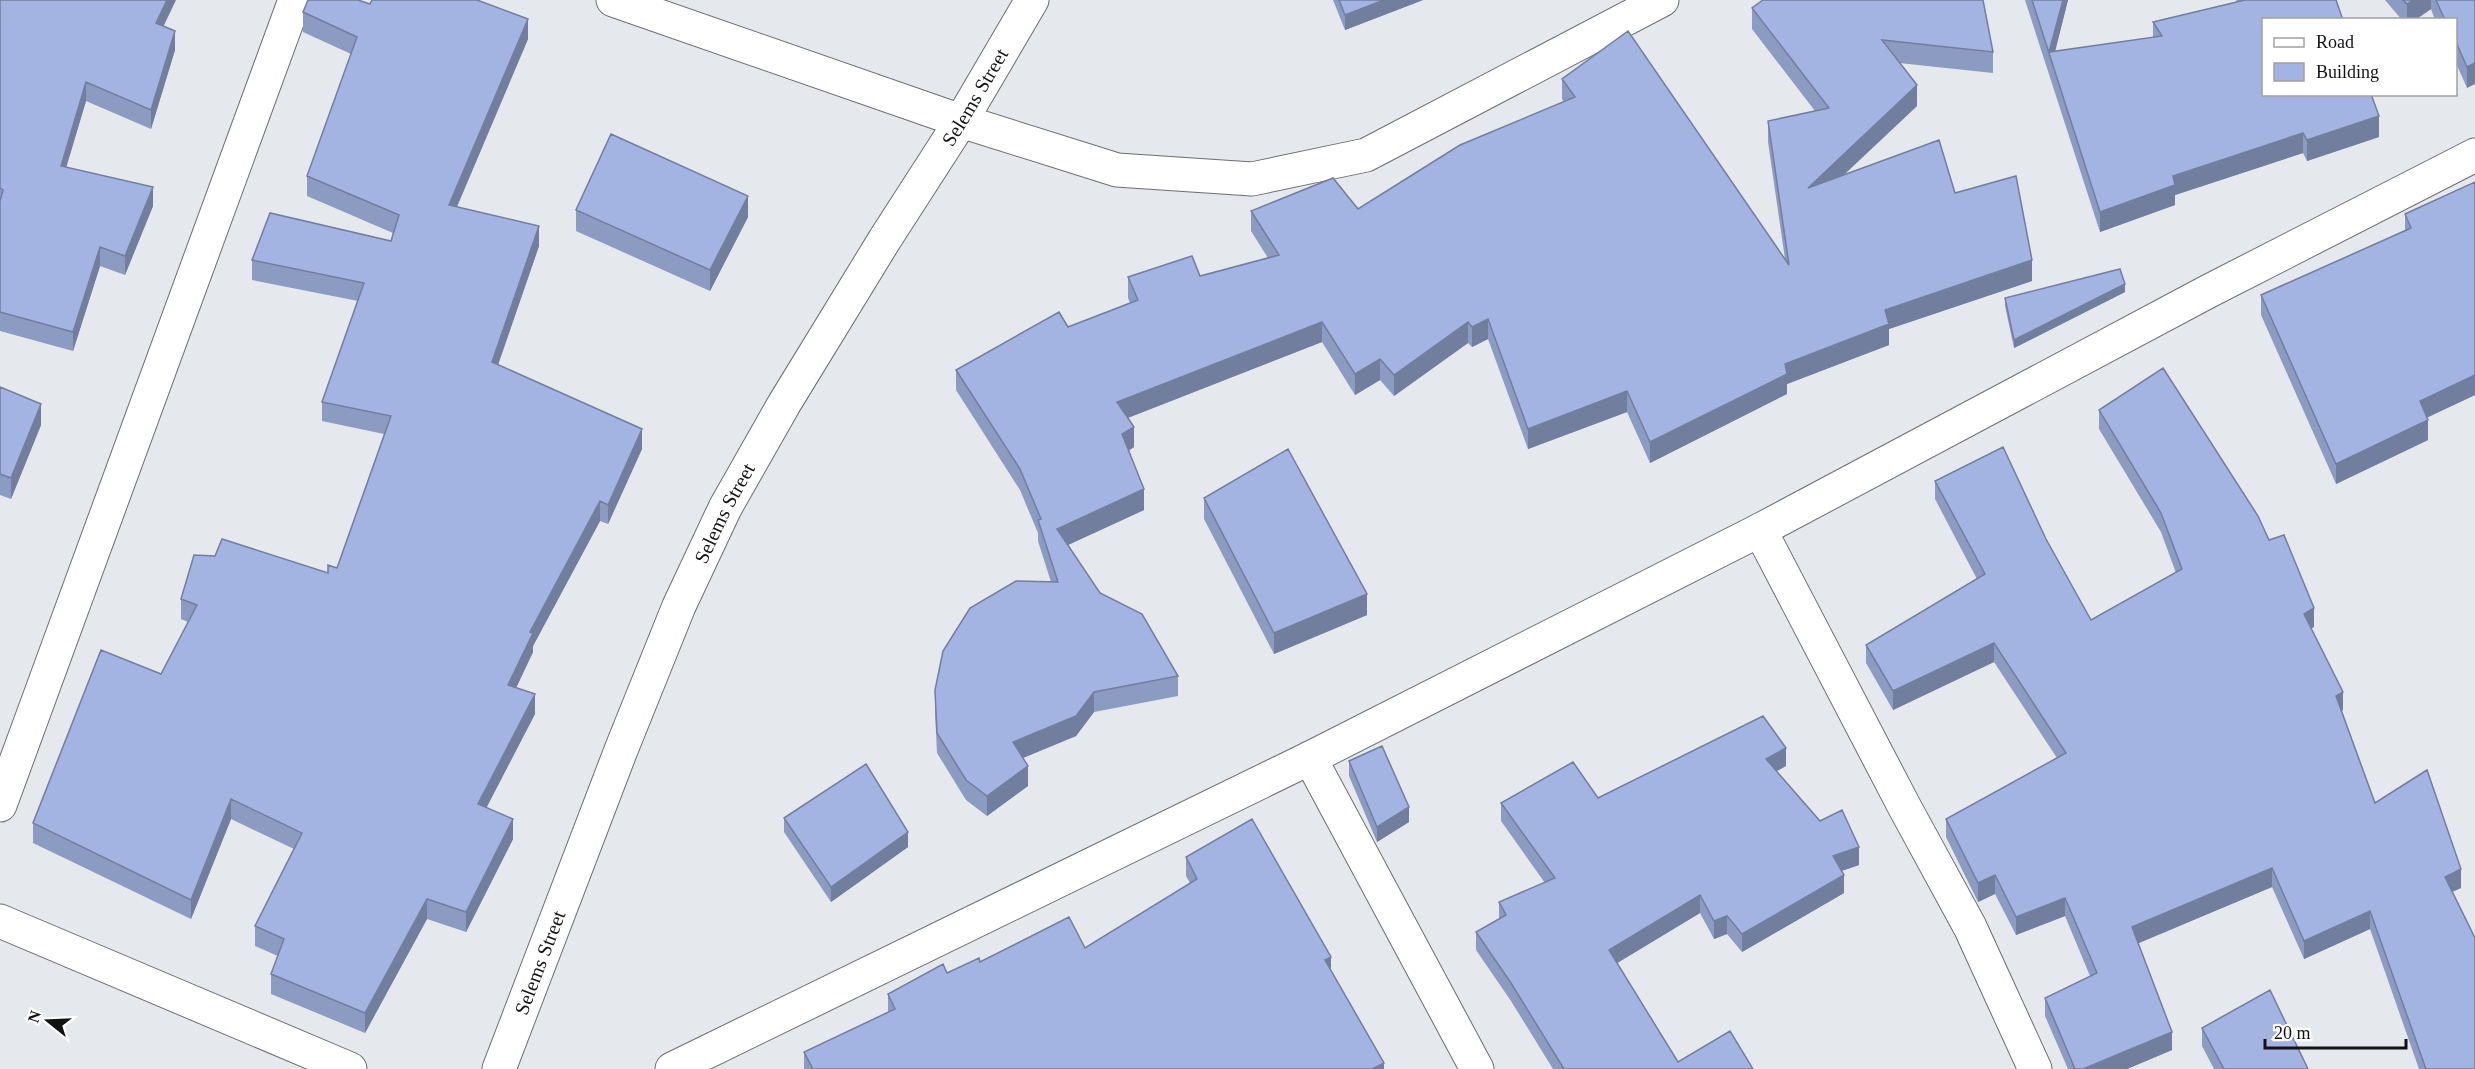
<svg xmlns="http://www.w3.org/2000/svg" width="2475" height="1069" font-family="'Times New Roman',serif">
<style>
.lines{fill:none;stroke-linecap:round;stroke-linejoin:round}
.street-casing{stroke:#6b6d71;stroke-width:35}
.street{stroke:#fff;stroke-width:33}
.wall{fill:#8c9bc2}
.shaded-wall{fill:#727e9e}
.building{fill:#a3b4e2;stroke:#727e9e;stroke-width:1.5}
.labels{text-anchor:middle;stroke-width:5;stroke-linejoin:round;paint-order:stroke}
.street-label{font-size:20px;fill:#111214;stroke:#fff}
</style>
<rect width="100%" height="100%" fill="#e5e8ed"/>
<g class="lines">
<defs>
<g id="street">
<path d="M613,0L961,121L1117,170L1252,179L1366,155L1662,0"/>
<path d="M1760,530L1904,806L1970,927L2035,1069"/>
<path d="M1310,758L1477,1069"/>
<path d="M0,805L295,0"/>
<path d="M0,921L350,1069"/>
<path id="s1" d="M499,1069L621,750L679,606L725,508L784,404L885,239L961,121L1032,0"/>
<path d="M672,1069L1310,758L1760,530L2209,291L2475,155"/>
</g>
</defs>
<!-- street casing -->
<use href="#street" class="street-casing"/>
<!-- street -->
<use href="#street" class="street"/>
</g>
<!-- wall -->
<path class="wall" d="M0,0L163,26L175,50L151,129L86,101L66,167L153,206L125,275L100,266L73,351L0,331Z
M1333,0H1423L1345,30Z
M2025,0H2068L2055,52L2153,38V22L2237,2L2236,0H2336L2379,137L2307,161L2303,153L2175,195V205L2100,232Z
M2385,0H2475L2467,88L2456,63V20H2435L2431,9L2415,20H2402Z
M370,4L528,39L457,207L539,246L498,365L642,449L608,524L600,521L533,646V652L516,688L535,714L486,808L513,839L466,932L427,919L365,1033L271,994V974L278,956L255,946V926L294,849L231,819L191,919L33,843V823L161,674L188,622L181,619V599L328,573L337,568L384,434L322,421V402L358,301L252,280V260L391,241L393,233L307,196V176L351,54L303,32V12Z
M1752,8L1993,52V73L1899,63L1917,106L1844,175L1955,193L2032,281L1889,329V345L1787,384V394L1650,463L1627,412L1528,449L1488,339L1472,347L1468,343L1394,396L1380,380L1355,395L1322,342L1128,418L1134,447L1128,451L1144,510L1068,545L1100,593L1178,676V696L1094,712L1076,736L1023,758L1028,786L987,816L966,800L937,753L935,711V690L1051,582L1038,541V533L1020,490L956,390V370L1130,303L1128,298V277L1200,276L1268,258L1251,231V211L1358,209L1564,102L1562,99V79L1785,259L1768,142V121L1815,111L1752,29Z
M2475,182V395L2427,417L2428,440L2336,484L2261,315V295L2405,231V214Z
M576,210L748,217L710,291L576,231Z
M2125,292L2014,348L2005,306V298Z
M0,387L41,425L11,499L0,495Z
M2099,410L2269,540L2314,627L2311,628L2343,710L2341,711L2375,803L2461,888L2452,892L2475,1069H2419L2370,929L2304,959L2272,887L2138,943L2172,1050L2127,1069H2068L2045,1016V998L2090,976L2065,916L2016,935L1995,894L1978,902L1946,837V819L2057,758L1994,662L1893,710L1866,663V645L1977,579L1935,499V481L2046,539L2091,620L2176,573L2161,532L2099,429Z
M1204,498L1367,615L1274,654L1204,519Z
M1349,761L1409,822L1377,842L1349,776Z
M1786,766L1776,771L1859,865L1841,871L1844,893L1742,952L1727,934L1714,939L1700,913L1617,963L1678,1062L1753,1069H1553L1511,1001L1476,950V932L1499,919V902L1545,883L1501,821V803L1598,798Z
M784,818L908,847L831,902L784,832Z
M1186,857L1331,970L1384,1069H804V1052L888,1012V994L980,962L1085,948L1190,883L1186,876Z
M2202,1028L2308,1069H2214L2202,1046Z"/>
<!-- shaded-wall -->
<path class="shaded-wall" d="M167,0H176L156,42V23Z
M1384,0H1423L1345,30V15Z
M2063,0H2068L2052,63L2049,52Z
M2413,0H2431V9L2415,20H2407V4Z
M528,19V39L449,225V205Z
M175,31V50L151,129V110Z
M2475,63V84L2467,88V67Z
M86,82V101L61,185V166Z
M1917,85V106L1808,208V188Z
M2379,116V137L2307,161V140Z
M2303,133V153L2175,195V205L2100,232V212L2173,176Z
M153,187V206L125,275V256Z
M748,196V217L710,291V270Z
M539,226V246L492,382V362Z
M100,247V266L73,351V332Z
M2032,260V281L1889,329V345L1787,384V394L1650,463V442L1785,364L1885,310Z
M2125,284V292L2014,348V340Z
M1488,319V339L1472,347V327Z
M1322,322V342L1117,422V402Z
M1468,322V343L1394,396V375Z
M1380,359V380L1355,395V374Z
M2475,375V395L2420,421V401Z
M1627,391V412L1528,449V429Z
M41,404V425L11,499V478Z
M2428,420V440L2336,484V464Z
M1134,427V447L1122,455V434Z
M642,429V449L608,524V505Z
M1144,489V510L1057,550V529Z
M600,501V521L533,646V652L508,705V685L530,632Z
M1367,594V615L1274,654V633Z
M2314,608V627L2304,632V614Z
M1994,643V662L1893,710V691Z
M1094,692V712L1076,736L1013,762V742Z
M2343,692V710L2336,714V696Z
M535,694V714L478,824V804Z
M1786,748V766L1766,777V759Z
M1028,766V786L987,816V796Z
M231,799V819L191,919V900Z
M1409,807V822L1377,842V827Z
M513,819V839L466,932V912Z
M908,832V847L831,902V887Z
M1859,847V865L1833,874V856Z
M2272,868V887L2132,946V927Z
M2461,869V888L2445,895V877Z
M1844,875V893L1742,952V934Z
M1995,875V894L1978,902V883Z
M1700,895V913L1609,968V950Z
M2065,898V916L2016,935V917Z
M427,899V919L365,1033V1013Z
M2370,911V929L2304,959V941Z
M1727,916V934L1714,939V921Z
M1331,957V977L1325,960Z
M2172,1032V1050L2127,1069H2083Z
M1384,1063V1069H1372Z"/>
<!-- building -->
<path class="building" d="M0,0H167L156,23L175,31L151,110L86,82L61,166L153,187L125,256L100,247L73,332L0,312V201L3,190L0,188Z
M308,0H358L370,4L372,0H477L528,19L449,205L539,226L492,362L642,429L608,505L600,501L530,632L533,633L508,685L535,694L478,804L513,819L466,912L427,899L365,1013L271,974L284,939L255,926L302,833L231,799L191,900L33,823L101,650L161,674L197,605L181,599L194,555L215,556L222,539L328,573V565L337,568L391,416L322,402L364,283L252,260L270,213L391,241L399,215L307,176L357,37L303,12Z
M1339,0H1384L1345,15Z
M1763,0H1983L1993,52L1882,40L1917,85L1808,188L1939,140L1955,193L2016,176L2032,260L1885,310L1889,324L1785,364L1787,374L1650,442L1627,391L1528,429L1488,319L1472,327L1468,322L1394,375L1380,359L1355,374L1322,322L1117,402L1134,427L1122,434L1144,489L1057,529L1100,593L1142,614L1178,676L1094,692L1076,716L1013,742L1028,766L987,796L966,780L937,733L935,690L943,651L970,608L1016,581L1058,582L1038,520L1041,519L1020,469L956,370L1059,312L1068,327L1138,300L1128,277L1192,256L1200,276L1279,255L1251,211L1333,178L1358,209L1460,145L1575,97L1562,79L1628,31L1789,265L1768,121L1829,108L1752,8Z
M2032,0H2063L2049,52L2162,36L2153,22L2245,0H2336L2343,20H2264V94H2371L2379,116L2307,140L2303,133L2173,176L2175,185L2100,212Z
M2403,0H2413L2407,4Z
M2436,0H2475V63L2467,67L2456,42V20H2445Z
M611,134L748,196L710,270L576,210Z
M2475,182V375L2420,401L2428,420L2336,464L2261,295L2411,228L2405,214Z
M2120,269L2125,284L2014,340L2005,298Z
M2163,368L2258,516L2269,540L2284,535L2314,608L2304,614L2343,692L2336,696L2375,803L2427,770L2461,869L2445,877L2475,938V1069H2426L2370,911L2304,941L2272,868L2132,927L2172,1032L2083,1069H2075L2045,998L2097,973L2065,898L2016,917L1995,875L1978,883L1946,819L2066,753L1994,643L1893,691L1866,645L1985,574L1935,481L2003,447L2046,539L2091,620L2182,569L2161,513L2099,410Z
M0,387L41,404L11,478L0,474Z
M1288,449L1367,594L1274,633L1204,498Z
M1763,716L1786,748L1766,759L1820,821L1842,810L1859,847L1833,856L1844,875L1742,934L1727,916L1714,921L1700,895L1609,950L1678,1062L1730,1031L1753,1069H1564L1511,983L1476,932L1506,915L1499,902L1555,878L1501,803L1573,762L1598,798Z
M1382,746L1409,807L1377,827L1349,761Z
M866,764L908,832L831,887L784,818Z
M1252,819L1331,957L1325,960L1384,1063L1372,1069H813L804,1052L895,1009L888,994L943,964L947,973L979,958L980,962L1069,917L1085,948L1197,879L1186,857Z
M2270,990L2308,1069H2224L2202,1028Z"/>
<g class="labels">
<!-- street labels -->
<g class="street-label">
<text dy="7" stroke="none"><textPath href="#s1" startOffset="1086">Selems Street</textPath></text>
<text dy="7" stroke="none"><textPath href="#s1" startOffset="600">Selems Street</textPath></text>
<text dy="7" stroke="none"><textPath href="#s1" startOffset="114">Selems Street</textPath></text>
</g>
</g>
<!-- legend -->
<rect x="2262" y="18" width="195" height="78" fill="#ffffff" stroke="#a0a0a1" stroke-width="1.5"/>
<rect x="2274" y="38" width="30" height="9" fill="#ffffff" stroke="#a0a0a1" stroke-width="1.5"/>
<text x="2316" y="48" font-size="18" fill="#111214">Road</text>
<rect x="2274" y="63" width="30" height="18" fill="#a3b4e2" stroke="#a0a0a1" stroke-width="1.5"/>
<text x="2316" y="78" font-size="18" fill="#111214">Building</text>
<!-- north arrow -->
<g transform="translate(48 1021) rotate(288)" stroke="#ffffff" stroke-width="4.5" paint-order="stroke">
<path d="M0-4.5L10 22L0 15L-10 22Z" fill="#111214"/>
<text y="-9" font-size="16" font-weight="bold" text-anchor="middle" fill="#111214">N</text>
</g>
<!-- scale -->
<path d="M2265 1039v9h141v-9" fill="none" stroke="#111214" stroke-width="3"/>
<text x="2274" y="1039" font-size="18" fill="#111214" stroke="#ffffff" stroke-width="4.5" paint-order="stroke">20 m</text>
</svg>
